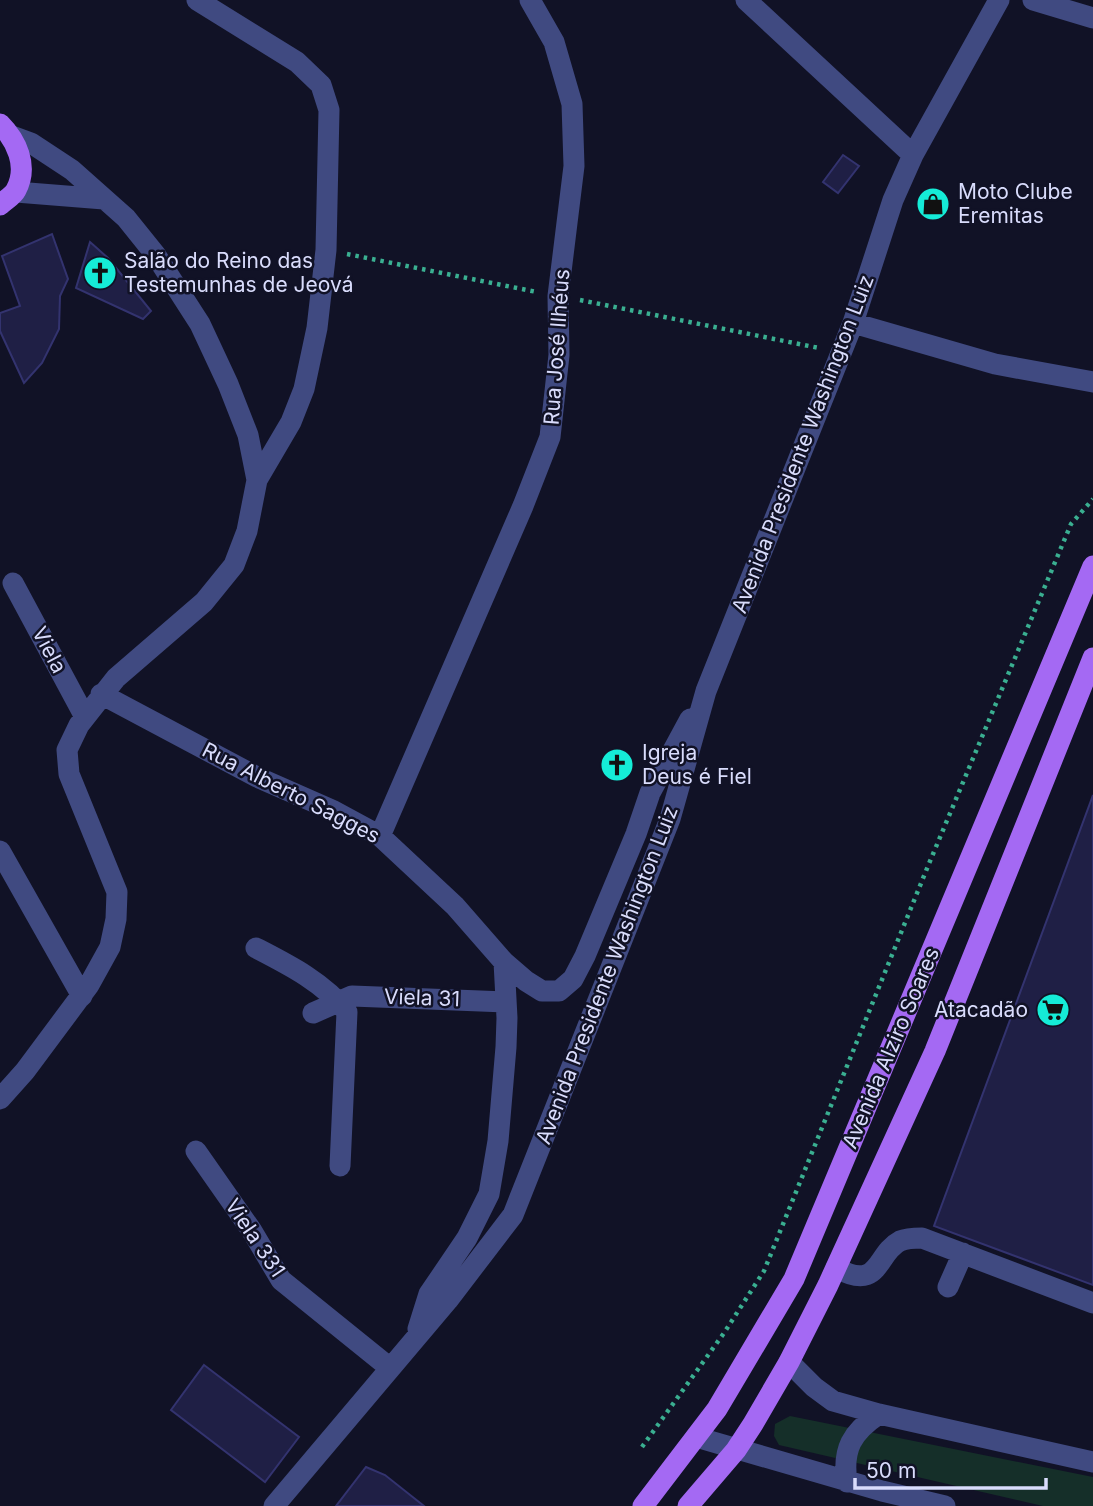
<svg xmlns="http://www.w3.org/2000/svg" width="1093" height="1506" font-family="Inter,sans-serif">
<style>
.green{fill:#152f29}
.building{fill:#1f1f45;stroke:#33336f;stroke-width:2}
.lines{fill:none;stroke-linecap:round;stroke-linejoin:round}
.path{stroke:#3aaf91;stroke-width:4.5;stroke-dasharray:3.5 5;stroke-linecap:butt}
.minor{stroke:#404a81;stroke-width:21}
.major{stroke:#a469f3;stroke-width:21}
.labels{text-anchor:middle;stroke-width:5;stroke-linejoin:round;paint-order:stroke}
.poi-label{font-size:21px;fill:#d9dcfc;stroke:#111226;text-anchor:start}
.street-label{font-size:21px;fill:#d9dcfc;stroke:#111226}
</style>
<rect width="100%" height="100%" fill="#111226"/>
<!-- green -->
<path class="green" d="M790,1416L1093,1477V1506H1043L779,1445L774,1436L775,1424Z"/>
<!-- building -->
<path class="building" d="M843,155L859,166L838,193L823,182Z
M52,234L68,279L60,296L59,329L42,363L24,383L0,331V313L20,306L2,256Z
M90,242L108,258L151,311L143,319L76,288Z
M610,754L631,762L624,777L603,768Z
M1093,795V1285L934,1226Z
M204,1365L299,1437L265,1482L171,1410Z
M366,1467L385,1475L424,1506H336Z"/>
<g class="lines">
<!-- path -->
<path class="path" d="M347,254L537,292
M580,300L819,348
M642,1447L724,1333L764,1271L928,866L1071,524L1093,499"/>
<!-- minor -->
<path class="minor" d="M197,0L297,62L321,85L329,110L326,250L317,328L304,389L291,422L257,480
M746,0L913,155
M1033,0L1093,18
M16,192L104,199
M853,323L995,364L1093,382
M13,583L85,717
M101,694L257,777L332,810L380,836L455,906L504,962L526,981L542,991H559L573,979L585,956L636,834L650,793L690,719
M380,836L523,506L550,437L559,355L558,296L574,166L572,104L554,42L530,0
M0,851L82,996
M256,948C289,965 323,982 347,1012L340,1166
M313,1013L352,996L506,1002
M0,1099L25,1071L89,985L110,947L116,919L117,892L69,774L67,750L79,725L116,678L204,602L234,565L247,531L257,480L248,435L228,384L200,324L155,254L126,218L72,170L31,143L12,136
M196,1151L252,1231L281,1280L390,1368
M836,1268C881,1292 875,1254 900,1241C907,1238 915,1238 922,1238L1093,1303
M948,1287L963,1253
M418,1329L429,1294L467,1238L489,1194L498,1141L506,1047L507,1018L504,962
M789,1362L814,1387L833,1401L879,1414L1093,1462
M696,1437L882,1491L945,1506
M847,1482C842,1449 852,1432 879,1414
M274,1506L448,1300L513,1215L670,819L706,691L853,323L893,200L913,155L999,0"/>
<!-- major -->
<path class="major" d="M0,124C16,140 29,166 16,190C13,196 5,200 0,205
M643,1506L717,1409L794,1279L1093,566
M688,1506L736,1450L753,1424L789,1362L828,1285L935,1051L1093,658"/>
</g>
<!-- icons -->
<defs>
<symbol id="shop-disc" viewBox="-11 -11 22 22"><circle r="9.5" fill="#15ecd7" stroke="#111226"/><path d="M-5-2.5h2.3a2.7 3.5 0 0 1 5.4 0H5L5.5 6h-11ZM-1.5-2.5h3a1.5 2.3 0 0 0-3 0Z" fill="#111"/></symbol>
<symbol id="church-disc" viewBox="-11 -11 22 22"><circle r="9.5" fill="#15ecd7" stroke="#111226"/><path d="M-1.2-6h2.4v3.5h3.3v2.4h-3.3V6h-2.4V-.1h-3.3v-2.4h3.3Z" fill="#111"/></symbol>
<symbol id="supermarket-disc" viewBox="-11 -11 22 22"><circle r="9.5" fill="#15ecd7" stroke="#111226"/><path d="M-6-5.5h2.5l.6 2H6L4.5 2H-2.5L-4.4-4H-6ZM-1.5 3.2a1.3 1.3 0 1 0 .1 0ZM3 3.2a1.3 1.3 0 1 0 .1 0Z" fill="#111"/></symbol>
</defs>
<g fill-rule="evenodd">
<use href="#shop-disc" x="914" y="185" width="38" height="38"/>
<use href="#church-disc" x="81" y="254" width="38" height="38"/>
<use href="#church-disc" x="598" y="746" width="38" height="38"/>
<use href="#supermarket-disc" x="1034" y="991" width="38" height="38"/>
</g>
<g class="labels">
<!-- poi labels -->
<g class="poi-label">
<text x="958" y="199">Moto Clube<tspan x="958" dy="24">Eremitas</tspan></text>
<text x="124" y="268">Salão do Reino das<tspan x="124" dy="24">Testemunhas de Jeová</tspan></text>
<text x="642" y="760">Igreja<tspan x="642" dy="24">Deus é Fiel</tspan></text>
<text x="1028" y="1017" text-anchor="end">Atacadão</text>
</g>
<!-- street labels -->
<g class="street-label">
<text transform="translate(557 347) rotate(-86)" y="7">Rua José Ilhéus</text>
<text transform="translate(803 444) rotate(-69)" y="7">Avenida Presidente Washington Luiz</text>
<text transform="translate(49 650) rotate(62)" y="7">Viela</text>
<text transform="translate(291 793) rotate(27)" y="7">Rua Alberto Sagges</text>
<text transform="translate(607 975) rotate(-69)" y="7">Avenida Presidente Washington Luiz</text>
<text transform="translate(422 998) rotate(2)" y="7">Viela 31</text>
<text transform="translate(891 1048) rotate(-67)" y="7">Avenida Alziro Soares</text>
<text transform="translate(255 1238) rotate(56)" y="7">Viela 331</text>
</g>
</g>
<!-- scale -->
<path d="M855 1478v10h191v-10" fill="none" stroke="#d9dcfc" stroke-width="3.5"/>
<text x="866" y="1478" font-size="21" fill="#d9dcfc" stroke="#111226" stroke-width="5" paint-order="stroke">50 m</text>
</svg>
